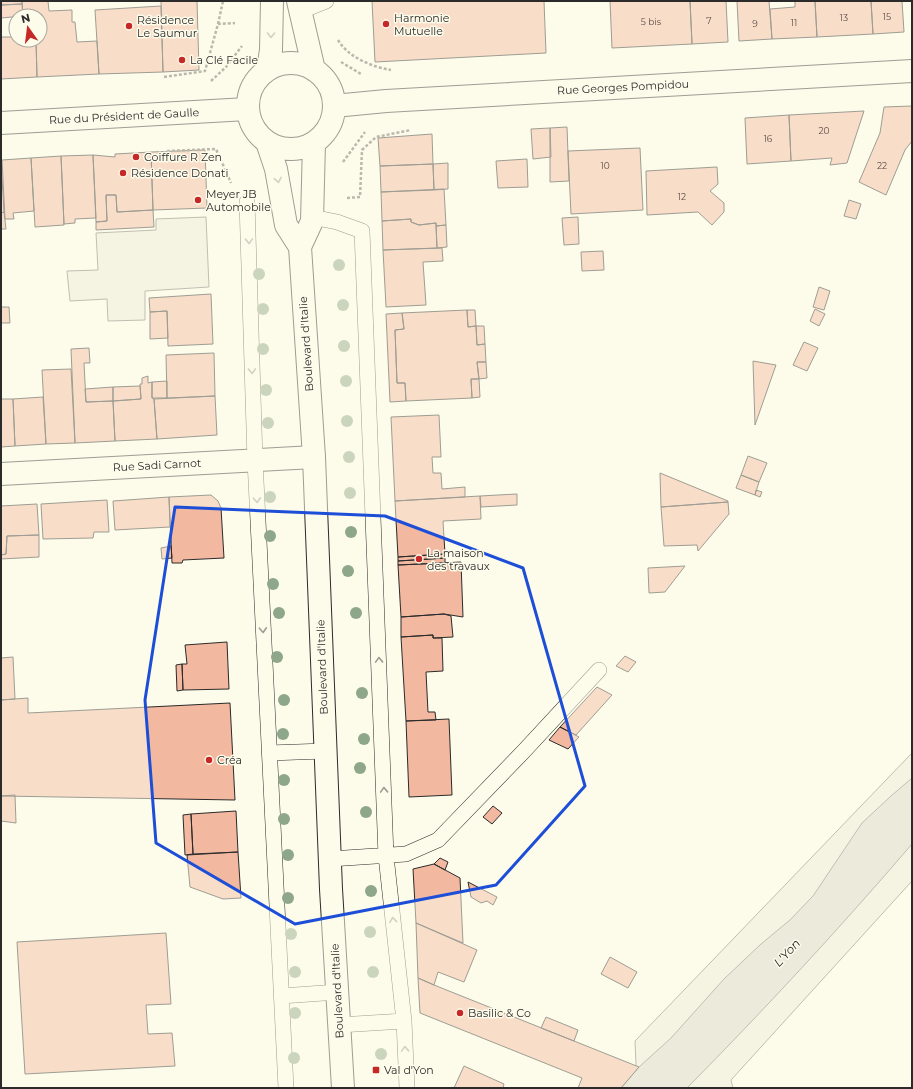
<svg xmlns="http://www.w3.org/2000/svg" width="913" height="1089" font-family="Montserrat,sans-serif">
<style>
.green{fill:#ecebdb;stroke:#74746e}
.parking{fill:#eceadb;stroke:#74746e}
.water{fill:#d8d7c9;stroke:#74746e}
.building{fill:#f2b8a0;stroke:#2b2b2b}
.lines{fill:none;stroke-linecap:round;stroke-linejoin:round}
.service-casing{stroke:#2b2b2b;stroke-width:16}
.minor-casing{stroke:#2b2b2b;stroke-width:24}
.tertiary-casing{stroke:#2b2b2b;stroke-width:24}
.secondary-casing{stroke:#2b2b2b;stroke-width:24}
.path{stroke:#6a6964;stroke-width:2.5;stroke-dasharray:3 2;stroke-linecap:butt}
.service{stroke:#fdfbea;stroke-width:15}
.minor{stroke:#fdfbea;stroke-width:22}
.tertiary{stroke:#fdfbea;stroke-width:22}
.secondary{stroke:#fdfbea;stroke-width:22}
.tree{fill:#8ea78a}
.oneway{stroke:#9e9d94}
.marked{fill:none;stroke:#1d4ed8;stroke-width:3;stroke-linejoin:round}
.poi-dot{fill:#c62828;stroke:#fdfbea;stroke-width:1.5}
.labels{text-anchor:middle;stroke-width:3;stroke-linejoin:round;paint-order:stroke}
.number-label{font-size:9px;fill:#5d4e48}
.poi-label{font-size:11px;fill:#2b2b2b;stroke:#fdfbea;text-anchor:start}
.street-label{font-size:11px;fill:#2b2b2b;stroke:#fdfbea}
.water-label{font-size:12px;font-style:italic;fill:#2b2b2b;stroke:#fdfbea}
</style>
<rect width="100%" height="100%" fill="#fdfbea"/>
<!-- green -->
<path class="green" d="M912,753V881L731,1080L733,1088H637L635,1041Z"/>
<!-- parking -->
<path class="parking" d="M206,217L209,287L145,291V320L108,321L107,299L70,301L67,271L98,270L96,233L156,230V219Z"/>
<!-- water -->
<path class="water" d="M912,778V844C840,928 765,1009 687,1088H621L639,1067L671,1038L724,979L761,944L790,920L813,896L862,823L891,796Z"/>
<!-- building -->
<path class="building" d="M1,1H22V4L1,5Z
M22,1H48L49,11L72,10V22H75L77,42L97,41L99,74L37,77L36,40H40V16H23Z
M161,1H197L199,70L163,72Z
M372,1H544L546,53L375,62Z
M610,1H690L692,44L612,48Z
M690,1H726L728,42L692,44Z
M737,1H769L772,39L739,41Z
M795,1H815L817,37L772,39L770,9L795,7Z
M815,1H871L873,34L817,37Z
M871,1H902L904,32L873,34Z
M22,4L23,16L1,18V5Z
M161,6L163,72L99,74L95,10Z
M1,37H16V40H36L37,77L1,79Z
M912,106V141L905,150L886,195L859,182L880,133L884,107Z
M864,111L847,163L830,165L832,158L791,161L789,115Z
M789,115L791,161L747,164L745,118Z
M567,127L569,181L550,182V128Z
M550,128L551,157L533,159L531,129Z
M432,134L433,164L380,166L378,138Z
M640,148L643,210L571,214L568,151Z
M205,150L207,208L153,210L151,152Z
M151,152L153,210L117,212L116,195H106L107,221L96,222L93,155L115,157V154Z
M93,155L96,218L75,219V223L64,224L61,156Z
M61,156L64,225L35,227L31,158Z
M31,158L34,211L13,213L14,219H5L2,160Z
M527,159L528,187L498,188L496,161Z
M1,160L4,212L1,213Z
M448,163V189L434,190L433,164Z
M433,164L434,190L381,192L380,166Z
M717,167L718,184L710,191L724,203V212L712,225L698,212L647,215L646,171Z
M444,189L446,225L436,226V223L419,225L411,222V219L382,221L381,192Z
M106,195H116L117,212L153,210L154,227L96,230V222L107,221Z
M849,200L861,204L856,219L844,216Z
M4,212L6,229H1V213Z
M578,217L579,244L564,245L562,218Z
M411,219V222L419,225L436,223L437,248L383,250L382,221Z
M446,225L447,247L437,248L436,226Z
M442,248L443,261L423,262L426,305L386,307L383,250Z
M603,251L604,270L582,271L581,252Z
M819,287L830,291L824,310L813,307Z
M211,294L213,344L168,346L167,311L150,312L149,298Z
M1,307H9L10,323H1Z
M815,309L825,314L819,326L810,321Z
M467,310H475L476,326L468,327Z
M467,310L468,327L476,326L477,345L485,344L486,362H477L479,379H471L472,398L406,401L405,383H397L395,330L404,329L402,313Z
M167,311L168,338L150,339V312Z
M402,313L404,329L395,330L397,383H405L406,401L390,402L386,314Z
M476,326H484L485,344L477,345Z
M804,342L818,348L807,371L793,365Z
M89,348L90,363H84L86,402L113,401L115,441L75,443L71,349Z
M214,353L215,396L167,398L166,355Z
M753,361L776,365L755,425Z
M477,362H486L487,378L479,379Z
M71,369L75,443L46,444L42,370Z
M148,376V383L152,382V398L154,399L157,439L115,441L113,401L141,399L140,384H142V378Z
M471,379H479L480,397L472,398Z
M167,381V398H152V382Z
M140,386L141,399L113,401V387Z
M113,387V401L86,402L85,389Z
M215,396L217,435L157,439L154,399Z
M43,397L46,444L15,446L13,399Z
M1,399H13L15,446L1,447Z
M439,415L441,457H432L433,473H441L442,489L465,487V497L395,501L391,417Z
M748,456L767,463L759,482L741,475Z
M660,473L728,501V502L661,507Z
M741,475L759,482L755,495L736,488Z
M756,490L762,492L760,497L755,495Z
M517,494V505L481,507L480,496Z
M211,495L218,501L221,508L224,558L183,560L182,563H172L169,497Z
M480,496L481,519L443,521L445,554L398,557L395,501Z
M169,497L170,527L115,530L113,501Z
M107,500L109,532H94L93,538L43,539L41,504Z
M728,502L729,514L698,551L697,545L664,546L661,507Z
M37,504L39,535L7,536L6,554L1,555V506Z
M39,535V557L1,559V555L6,554L7,536Z
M171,546L172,558L162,559L161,548Z
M445,554V558L398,561V557Z
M445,558V563L398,565V561Z
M461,562L463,617L444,614L401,617L398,565Z
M685,566L665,592L649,593L648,568Z
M444,614L451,616L453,637L433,638V635L401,637V617Z
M433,635V638H442L443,671L426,672L428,712H435L436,720L406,721L401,637Z
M227,642L229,689L183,690L182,664H187L185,645Z
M625,656L636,662L628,672L616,666Z
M13,657L15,699L1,700V658Z
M182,664L183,690L177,691L176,665Z
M597,687L612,695L576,735L560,727Z
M28,698V713L230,703L235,800L1,796V700Z
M449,719L452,795L409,797L406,721Z
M560,727L579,737L568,749L549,740Z
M15,795L16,823L1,821V796Z
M493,806L502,813L492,824L483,817Z
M236,811L238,852L193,854L191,814Z
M191,814L193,854L185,855L183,815Z
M238,852L241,898L223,899L190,887L187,855Z
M440,858L448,862L445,870L434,864Z
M434,864L460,878L463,943L416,923L413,869Z
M468,882L497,897L493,905L487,901L481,903L471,897Z
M416,923L477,950L464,982L438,972L434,985L418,978Z
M166,933L171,1004L146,1005L148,1034L172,1033L175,1066L25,1074L17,942Z
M610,957L637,972L628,988L601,974Z
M418,978L434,985L639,1067L621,1088H578L582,1078L420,1013Z
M546,1017L578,1030L574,1041L541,1028Z
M464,1066L504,1084L503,1088H454Z"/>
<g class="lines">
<defs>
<path id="service" d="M301,11L326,1
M247,202L255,460L286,1088
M312,217L337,222L362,231L386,856L404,1021L407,1088
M269,753L325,751
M330,859L406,854L438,840L524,751L599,670
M281,996L338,992
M339,1025L404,1021"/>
<path id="minor" d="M1,474L314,457"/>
<path id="tertiary" d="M1,123L247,109"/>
<path id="secondary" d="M298,1L314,70
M248 106a43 43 0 1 1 86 0a43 43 0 1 1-86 0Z
M268,69L271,50L272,1
M334,106L386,101L912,71
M267,142L276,169L286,225L300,247
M314,143L312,221L300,247L314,457L331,889L343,1088"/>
</defs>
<!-- service casing -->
<use href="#service" class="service-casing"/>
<!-- minor casing -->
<use href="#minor" class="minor-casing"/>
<!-- tertiary casing -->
<use href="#tertiary" class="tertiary-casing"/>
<!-- secondary casing -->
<use href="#secondary" class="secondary-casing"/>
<!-- path -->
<path class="path" d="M218,24L223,1
M338,40C348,57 372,67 391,70
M341,62L361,74
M164,77L205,71L218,24L235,23
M211,81L226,67L242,46
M167,151L216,149L231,183
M343,162L365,132
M347,198L360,197L362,150L376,137L411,130"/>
<!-- service -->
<use href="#service" class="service"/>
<!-- minor -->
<use href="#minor" class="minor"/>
<!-- tertiary -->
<use href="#tertiary" class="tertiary"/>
<!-- secondary -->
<use href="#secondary" class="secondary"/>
</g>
<!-- trees -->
<g class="tree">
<circle cx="339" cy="265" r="6"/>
<circle cx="259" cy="274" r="6"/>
<circle cx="343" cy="305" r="6"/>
<circle cx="263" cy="309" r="6"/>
<circle cx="344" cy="346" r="6"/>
<circle cx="263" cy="349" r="6"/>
<circle cx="346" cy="381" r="6"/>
<circle cx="266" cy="390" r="6"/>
<circle cx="347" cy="421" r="6"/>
<circle cx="268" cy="423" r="6"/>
<circle cx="349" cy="457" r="6"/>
<circle cx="350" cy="493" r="6"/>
<circle cx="270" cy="497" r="6"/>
<circle cx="351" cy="532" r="6"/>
<circle cx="270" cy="536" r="6"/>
<circle cx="348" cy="571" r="6"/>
<circle cx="273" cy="584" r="6"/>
<circle cx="279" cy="613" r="6"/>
<circle cx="356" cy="613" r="6"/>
<circle cx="277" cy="657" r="6"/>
<circle cx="362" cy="693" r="6"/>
<circle cx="284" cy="700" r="6"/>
<circle cx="283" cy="734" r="6"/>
<circle cx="364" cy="739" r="6"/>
<circle cx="360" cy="768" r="6"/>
<circle cx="284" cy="780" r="6"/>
<circle cx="366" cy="812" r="6"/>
<circle cx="284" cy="819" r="6"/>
<circle cx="288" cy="855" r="6"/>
<circle cx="371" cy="891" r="6"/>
<circle cx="288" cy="898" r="6"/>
<circle cx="370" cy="932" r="6"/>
<circle cx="291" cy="934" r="6"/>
<circle cx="295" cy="972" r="6"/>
<circle cx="373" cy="972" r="6"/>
<circle cx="295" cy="1013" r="6"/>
<circle cx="381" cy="1054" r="6"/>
<circle cx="294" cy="1058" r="6"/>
</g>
<!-- one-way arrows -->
<defs><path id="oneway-chevron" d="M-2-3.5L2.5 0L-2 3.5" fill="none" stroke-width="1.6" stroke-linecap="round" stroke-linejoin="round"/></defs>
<g class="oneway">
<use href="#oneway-chevron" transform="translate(271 35) rotate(91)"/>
<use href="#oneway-chevron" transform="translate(278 180) rotate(79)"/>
<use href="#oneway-chevron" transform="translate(249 241) rotate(88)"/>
<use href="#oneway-chevron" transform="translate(252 371) rotate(88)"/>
<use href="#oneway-chevron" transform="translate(257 500) rotate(87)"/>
<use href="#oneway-chevron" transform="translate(263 630) rotate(87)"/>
<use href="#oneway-chevron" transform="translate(379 660) rotate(-92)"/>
<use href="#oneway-chevron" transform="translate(384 790) rotate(-92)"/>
<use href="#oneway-chevron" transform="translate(393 920) rotate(-96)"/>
<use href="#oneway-chevron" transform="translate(405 1049) rotate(-92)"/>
</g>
<!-- marked area -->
<path d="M0 0H913V1089H0ZM175,507L385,516L523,568L585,786L496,885L295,924L156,843L145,700Z" fill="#fdfbea" fill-opacity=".55" fill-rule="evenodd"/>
<path class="marked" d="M175,507L385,516L523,568L585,786L496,885L295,924L156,843L145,700Z"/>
<!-- markers -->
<g class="poi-dot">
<circle cx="386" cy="24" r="4"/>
<circle cx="129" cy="26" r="4"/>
<circle cx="182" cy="60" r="4"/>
<circle cx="136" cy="157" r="4"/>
<circle cx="123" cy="173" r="4"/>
<circle cx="198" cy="200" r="4"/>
<circle cx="419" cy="559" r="4"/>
<circle cx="209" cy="760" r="4"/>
<circle cx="460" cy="1013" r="4"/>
<rect x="372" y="1066" width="8" height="8" rx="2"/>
</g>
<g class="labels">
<!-- number labels -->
<g class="number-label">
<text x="887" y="20">15</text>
<text x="844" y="21">13</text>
<text x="709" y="24">7</text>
<text x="651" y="25">5 bis</text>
<text x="794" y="26">11</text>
<text x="755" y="27">9</text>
<text x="824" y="134">20</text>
<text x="768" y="142">16</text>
<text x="605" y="169">10</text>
<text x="882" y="169">22</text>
<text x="682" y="200">12</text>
</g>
<!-- poi labels -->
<g class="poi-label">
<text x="394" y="22">Harmonie<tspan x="394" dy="13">Mutuelle</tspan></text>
<text x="137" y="24">Résidence<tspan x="137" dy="13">Le Saumur</tspan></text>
<text x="190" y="64">La Clé Facile</text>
<text x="144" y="161">Coiffure R Zen</text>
<text x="131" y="177">Résidence Donati</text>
<text x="206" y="198">Meyer JB<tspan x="206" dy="13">Automobile</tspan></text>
<text x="427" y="557">La maison<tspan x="427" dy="13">des travaux</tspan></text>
<text x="217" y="764">Créa</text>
<text x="468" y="1017">Basilic &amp; Co</text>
<text x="384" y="1074">Val d'Yon</text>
</g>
<!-- street labels -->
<g class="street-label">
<text transform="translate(623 87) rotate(-3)" y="4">Rue Georges Pompidou</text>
<text transform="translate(124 116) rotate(-3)" y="4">Rue du Président de Gaulle</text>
<text transform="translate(306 344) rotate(-94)" y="4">Boulevard d'Italie</text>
<text transform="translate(157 465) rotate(-3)" y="4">Rue Sadi Carnot</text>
<text transform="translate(322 667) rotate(-92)" y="4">Boulevard d'Italie</text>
<text transform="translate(337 991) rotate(-93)" y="4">Boulevard d'Italie</text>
</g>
<!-- water labels -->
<g class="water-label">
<text transform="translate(787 953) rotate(-47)" y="4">L'Yon</text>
</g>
</g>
<!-- border -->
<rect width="913" height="1089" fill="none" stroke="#2b2b2b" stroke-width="4"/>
<!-- north arrow -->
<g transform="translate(28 28) rotate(346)"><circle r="19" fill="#fdfbea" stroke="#a9a89e"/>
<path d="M0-3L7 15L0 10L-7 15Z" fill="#c62828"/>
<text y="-6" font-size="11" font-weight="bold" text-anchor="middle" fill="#2b2b2b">N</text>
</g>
</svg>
